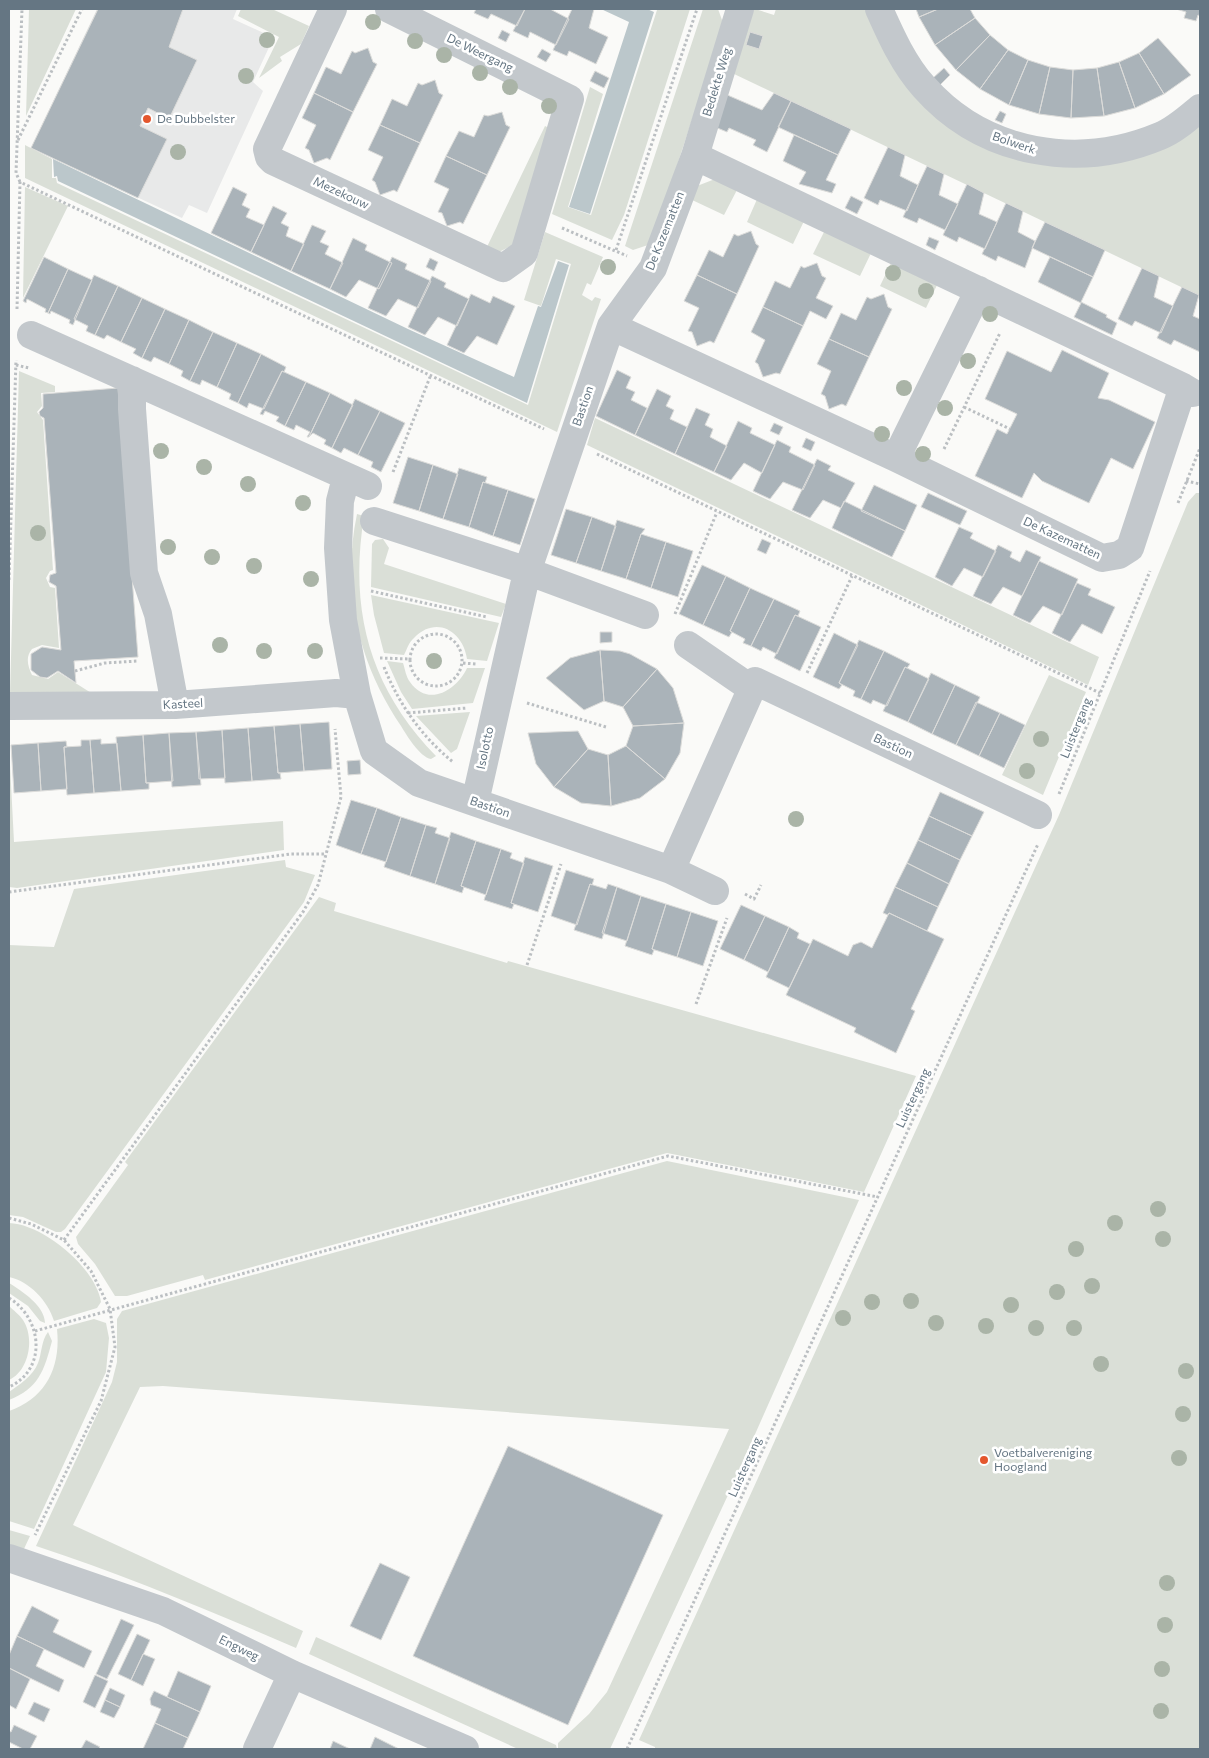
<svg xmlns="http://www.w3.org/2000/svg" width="1209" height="1758" font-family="Commissioner,sans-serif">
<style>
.built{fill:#e8e9e9}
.green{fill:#dadfd7}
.water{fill:#bbc7cb}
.building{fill:#aab3b9;stroke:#dcdcda}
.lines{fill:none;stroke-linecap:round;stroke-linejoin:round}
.path{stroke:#bbbfc2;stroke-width:3;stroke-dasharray:2.5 2.5;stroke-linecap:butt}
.minor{stroke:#c3c8cc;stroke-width:28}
.tree{fill:#aab4a7}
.poi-dot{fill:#e4572e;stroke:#fff;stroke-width:2}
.labels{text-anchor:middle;stroke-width:5;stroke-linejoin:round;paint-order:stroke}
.street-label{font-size:12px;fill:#657683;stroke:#fff}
.poi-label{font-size:12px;fill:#657683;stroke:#fff;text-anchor:start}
</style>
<rect width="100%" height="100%" fill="#fafaf8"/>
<!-- built -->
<path class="built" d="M97,9H237L233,19L268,35L263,39L264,43H271L253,82L263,91L207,213L189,205L182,218L31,148Z"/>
<!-- green -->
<path class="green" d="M29,9H76L26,116Z
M241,9H272L309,26L301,44L280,57L282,61L259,78L279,37L238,16Z
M655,9H690L624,215L612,240L552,214L590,87L603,94L568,207L591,215L657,10Z
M703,9H718L722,20V29L651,244L633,250L625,246Z
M755,9L774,15L776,9H867L883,49L1021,158L1200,126V296L732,73L751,13Z
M545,126L553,130L517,243L493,255L485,251Z
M25,145L52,159V178H56L57,183L528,405L571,264L556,259L541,306L524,300L545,232L603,257L591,285L587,283L582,295L592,301L595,297L601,299L557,432L25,178Z
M715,179L738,188L724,215L690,199L697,186Z
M25,187L68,206L23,298Z
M758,197L805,219L793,244L747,222Z
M825,230L872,251L860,276L813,254Z
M892,261L938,283L926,308L880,286Z
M19,371L55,386V392L41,393L42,406L37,412L43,420L53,570L50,571L46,578L50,587L55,588L59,648L42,645L32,649C25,657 28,667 32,675L48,679L58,672L96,696L10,694Z
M595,418L1099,657L1088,685L587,445Z
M1196,493H1200V1749H655V1747L639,1740L1059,815L1188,502Z
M357,514L364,516C349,610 369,687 436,756L431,759C420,757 407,736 401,726C358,662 341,590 357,514Z
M383,539L389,548L384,564L506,604L501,617L371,587L372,544L375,540Z
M371,595L499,623L487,661L467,659C463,631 436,615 414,638C409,642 407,649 404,655L384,653L374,615Z
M387,661L403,663C405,669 406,677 410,682C428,708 457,690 467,668H485L473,703L412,709L401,692Z
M1049,675L1086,692L1043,795L1002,775Z
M470,712L457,749L451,753L416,716Z
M9,745L14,842L283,821L284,850L17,888L9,887Z
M285,860L286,867L315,875L304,902L65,1229L61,1232H56L23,1217L9,1215V945L54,947L74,889Z
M319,897L336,903L334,911L507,963L508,961L916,1076L864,1192L667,1153L205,1280L203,1275L127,1296H115L95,1264L78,1244L76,1237L128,1165L125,1162Z
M667,1161L859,1200L728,1495L610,1749H558V1743L589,1714L607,1692L729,1429L163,1386L140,1387L73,1525L303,1631L296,1648C210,1611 125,1575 36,1546L112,1382L117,1362V1319L122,1311Z
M9,1223C43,1224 96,1268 101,1302L97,1308L54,1321C48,1301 29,1281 9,1277Z
M9,1283C22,1291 45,1306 45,1323L40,1321L28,1306L9,1293Z
M9,1306C13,1310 20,1315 23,1320C35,1338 29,1371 9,1380Z
M94,1319L106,1323L109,1338L106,1372L34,1529L9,1521V1411C46,1398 61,1367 57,1329Z
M48,1332L52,1341C44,1371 39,1388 9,1400V1392C19,1385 33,1376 38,1363C42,1353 41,1341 48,1332Z
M9,1530L30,1536L23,1551L9,1547Z
M316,1637L556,1745L557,1749H518L309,1654Z"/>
<!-- water -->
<path class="water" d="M601,9H647L654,12L590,214L569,207L629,22Z
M53,159L408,329L514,377L538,306L541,307L558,261L569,265L527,403L58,181L57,176L54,177Z"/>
<!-- building -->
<path class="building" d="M98,9H183L169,47L197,60L169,119L148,108L140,126L167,139L138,198L31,148Z
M476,9H525L517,26L491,14L488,19L474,13Z
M525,9H550L569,19L556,45L530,32L528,38L513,31Z
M572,9H594L589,28L608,37L596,64L569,51L567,56L553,50Z
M916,9H938L919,17Z
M938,9H970L975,18L935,45L919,17Z
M1176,9H1200V16L1198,15L1196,21L1184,18L1186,12Z
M975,18L990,35L956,70L935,45Z
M502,30L510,34L506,42L498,38Z
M750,32L763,36L759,49L746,45Z
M990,35L1008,50L980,89L956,70Z
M1158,38L1191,75L1164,94L1139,53Z
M368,48L373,62L377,64L353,112L314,93L326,67L341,74L352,51L355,53Z
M542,49L551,54L546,62L537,57Z
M1008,50L1028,60L1009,105L980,89Z
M1139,53L1164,94L1135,108L1119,62Z
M1028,60L1050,67L1039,114L1009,105Z
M1119,62L1135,108L1104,116L1097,68Z
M1050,67L1073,70L1071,118L1039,114Z
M944,68L950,75L940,85L933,78Z
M1097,68L1104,116L1071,118L1073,70Z
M595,71L609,78L604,88L590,81Z
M435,80L439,93L443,95L420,143L380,125L392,99L407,106L418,83L422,85Z
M314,93L353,112L330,160L327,158L314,163L309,150L305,148L316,125L302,118Z
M774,93L791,101L767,152L753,145L756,140L729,128L727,132L715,127L725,94L762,110Z
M791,101L851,129L838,155L778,127Z
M1000,111L1006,114L1002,123L995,120Z
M502,112L506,125L510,127L487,175L446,156L459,131L474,137L484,115L488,116Z
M380,125L420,143L397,192L394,190L380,195L375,182L372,180L383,157L368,150Z
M794,135L838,155L826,180L836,184L832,193L799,184L806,172L783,161Z
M888,147L905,155L900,176L918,185L907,211L880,200L878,205L864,198Z
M446,156L487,175L463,224L460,222L447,226L442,213L438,212L449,189L434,182Z
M927,166L944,174L939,195L958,204L945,230L919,218L917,223L903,217Z
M967,184L984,193L979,214L997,222L985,249L959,237L957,242L943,235Z
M233,187L247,194L242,205L250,209L246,217L264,225L251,252L211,233Z
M851,196L863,202L857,214L845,208Z
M1006,203L1023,211L1018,232L1035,241L1025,268L998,256L996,261L982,254Z
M273,206L287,213L281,223L289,227L286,236L304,244L291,271L251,252Z
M1045,222L1105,250L1093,277L1032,248Z
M312,225L326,231L320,242L329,246L325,254L343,263L330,289L291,271Z
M751,231L756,244L759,246L737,294L697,275L709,250L723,257L734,234L738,236Z
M929,237L939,241L935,250L926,245Z
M353,238L367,245L365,250L392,263L379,289L359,280L346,297L330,289Z
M44,257L68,269L48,313L45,312L46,309L27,299L26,303L23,301Z
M392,257L407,264L405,269L431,281L418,308L398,299L386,316L368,308Z
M1050,257L1093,277L1081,302L1107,315L1106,317L1117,323L1112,335L1074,317L1081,303L1038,282Z
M430,258L438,262L434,271L426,267Z
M817,263L822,276L826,278L816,298L833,306L826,319L810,311L803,326L763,307L775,281L790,288L801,266L804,268Z
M1142,268L1159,276L1154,297L1173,306L1161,333L1135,321L1132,326L1118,319Z
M68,269L92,280L73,325L69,323L70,320L51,311L50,314L48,313Z
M94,275L118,286L95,335L86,331L88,326L74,319Z
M697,275L737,294L714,343L710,341L697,346L692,332L688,331L699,308L684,301Z
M432,276L446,283L444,287L469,299L457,326L438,317L425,335L408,327Z
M118,286L142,298L121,342L107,335L104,339L95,335Z
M1182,287L1199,295L1193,316L1200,319V352L1174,340L1171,345L1157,338Z
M471,294L490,303L493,296L515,306L497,345L477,336L464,353L447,345Z
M884,294L888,307L892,309L869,357L829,339L841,313L856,320L867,297L871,299Z
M142,298L165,309L142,358L133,353L136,349L121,342Z
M763,307L803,326L780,374L776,373L763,377L758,364L755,362L765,340L751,332Z
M165,309L189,320L169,364L154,357L151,362L142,358Z
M189,320L213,332L190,381L181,376L183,371L169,364Z
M213,332L237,343L217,387L202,380L200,385L190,381Z
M829,339L869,357L846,406L842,404L829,409L825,396L821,394L831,371L817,364Z
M237,343L261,354L238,403L229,399L231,394L217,387Z
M1062,350L1109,373L1098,398L1109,400L1155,422L1133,469L1111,458L1089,503L1042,481L1034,473L1022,498L975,476L997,429L1007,434L1017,414L985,399L1007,351L1051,372Z
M261,354L286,367L284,372L282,371L264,409L249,403L247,408L238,403Z
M617,370L631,377L626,388L635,392L631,400L647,408L635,435L596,416Z
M282,371L306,382L285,426L276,421L279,417L265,411L263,415L260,414Z
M306,382L330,393L309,437H307L310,432L296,425L294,430L285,426Z
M118,388L138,657L74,661L76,683L58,671L47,678L40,677L31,670V654L42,647L61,650L56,586L49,582L50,575L56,573L44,418L40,416L39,412L43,408V394Z
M657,389L671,396L666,406L674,410L670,419L687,427L675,454L635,435Z
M330,393L353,405L332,448L324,444L326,440L313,433L309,437Z
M355,399L380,411L358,455L344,448L341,453L332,448Z
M696,408L710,414L705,425L713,429L710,437L727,446L714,472L675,454Z
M380,411L405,423L381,472L371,467L373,462L358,455Z
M738,421L752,428L750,433L775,445L762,473L744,463L731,480L714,472Z
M774,423L783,427L779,435L770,431Z
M806,438L815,442L811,451L802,447Z
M777,440L791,447L789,452L815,465L803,490L783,482L770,499L753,491Z
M408,457L433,465L419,511L393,503Z
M817,459L831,466L828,470L855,483L841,508L823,500L810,518L792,510Z
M433,465L458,474L443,519L419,511Z
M459,468L487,477L485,483L483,482L469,527L443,519Z
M483,482L508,490L493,536L469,527Z
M874,485L917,505L905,531L861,511Z
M508,490L535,499L520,545L493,536Z
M928,493L967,511L960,525L921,507Z
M844,501L905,531L892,557L832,528Z
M566,509L592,517L576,563L551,555Z
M592,517L616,526L601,571L576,563Z
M617,520L645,529L641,534L626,579L601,571Z
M959,527L973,533L970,538L996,551L983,577L964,568L952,586L935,577Z
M641,534L666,542L651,588L626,579Z
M762,539L771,543L766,554L757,550Z
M666,542L693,551L678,597L651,588Z
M998,545L1012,552L1010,557L1020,562L1026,550L1041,557L1022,596L1003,587L991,604L973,596Z
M1039,561L1078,579L1062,615L1043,606L1030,623L1013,615Z
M702,565L726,576L703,625L679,614Z
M726,576L750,588L730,631L732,632L729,637L703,625Z
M1077,583L1091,589L1088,595L1115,607L1102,634L1082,624L1070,642L1052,633Z
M750,588L774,599L751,646L743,643L745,639L730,631Z
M774,599L800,611L798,616L795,615L777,654L763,647L761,651L751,646Z
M795,615L821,627L800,671L774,658Z
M600,632H612V642L600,643Z
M834,633L858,645L839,683L842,685L839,689L813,677Z
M859,640L884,651L861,699L853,696L855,691L839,683Z
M600,650L604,701L584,710L546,678L570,658Z
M600,650L620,651L630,654L657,669L623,707L604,701Z
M884,651L910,664L907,668L905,667L887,706L873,700L871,704L861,699Z
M905,667L929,679L908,722L883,711Z
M657,669L673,688L684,723L633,726L623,707Z
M931,673L955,685L932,734L908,722Z
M955,685L980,697L956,745L932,734Z
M976,702L1000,713L979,756L956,745Z
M1000,713L1025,725L1004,768L979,756Z
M329,722L332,769L304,771L300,724Z
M684,723L680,753L665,779L626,746L633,726Z
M300,724L304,771L278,773L274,726Z
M274,726L278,773H280L281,779L252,781L248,728Z
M248,728L252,781L225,783L222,730Z
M222,730L225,778L199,779L196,732Z
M578,731L588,749L554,787L536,764L528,733Z
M196,732L201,785L172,787L169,733Z
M169,733L173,781L146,783L143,735Z
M143,735L146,783H149V789L121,791L116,737Z
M101,739V744L117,743L121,791L94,793L90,740Z
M81,740H90L94,793L67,795L64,747L81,746Z
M66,741L67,747H64L67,789L41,791L38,743Z
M38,743L41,791L14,793L11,745Z
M626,746L665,779L640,798L611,806L608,755Z
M588,749L608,755L611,806L581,803L554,787Z
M360,760L361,774L348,775L347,761Z
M940,792L984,812L972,836L929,816Z
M351,800L377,808L361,854L336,845Z
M377,808L401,817L386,862L361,854Z
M929,816L972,836L960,860L918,840Z
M401,817L426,825L410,876L384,867Z
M426,825L437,828L435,833L450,838L435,884L410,876Z
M451,832L476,841L461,886L464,887L462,893L435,884Z
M918,840L960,860L949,884L907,863Z
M476,841L501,849L486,895L461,886Z
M501,849L512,853L510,858L524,863L511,903L514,904L512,909L484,900Z
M525,857L553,866L538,912L511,903Z
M907,863L949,884L938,907L895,887Z
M566,870L594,879L592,885L590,884L577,925L551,916Z
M590,884L606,889L608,884L617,887L602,939L574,930Z
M617,887L641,896L627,941L602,933Z
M895,887L938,907L927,931L889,913L888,915L883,913Z
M641,896L666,904L652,949L654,950L652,955L625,946Z
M666,904L691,912L677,957L652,949Z
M741,905L765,916L744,960L720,949Z
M691,912L718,921L703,966L677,957Z
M889,913L944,939L911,1009L915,1011L896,1053L854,1032L856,1028L786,995L813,939L848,956L853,945L861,942L872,948Z
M765,916L789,927L768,972L744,960Z
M789,927L799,933L797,938L810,944L789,988L766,977Z
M508,1446L663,1515L568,1725L413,1656Z
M380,1563L410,1577L381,1640L350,1626Z
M32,1606L59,1620L53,1632L92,1651L84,1668L17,1636Z
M121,1619L134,1625L107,1679L96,1674Z
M137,1634L150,1640L131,1680L118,1674Z
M17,1636L44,1649L36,1666L64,1680L59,1692L9,1668V1655Z
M143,1654L155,1659L143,1686L131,1680Z
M9,1668L30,1679L16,1709L9,1705Z
M178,1671L211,1686L200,1712L167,1697Z
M95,1675L108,1681L95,1708L83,1702Z
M110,1688L125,1695L120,1707L105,1700Z
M154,1691L200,1712L188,1738L155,1723L161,1709L151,1705L150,1699Z
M105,1700L120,1707L114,1718L100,1712Z
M34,1702L50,1709L44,1722L28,1714Z
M155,1723L188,1738L183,1749H143Z
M14,1725L37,1736L30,1749H23L9,1742V1731L11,1732Z
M375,1737L399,1749H370Z
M86,1740L100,1747L98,1749H81Z
M333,1741L350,1749H330Z"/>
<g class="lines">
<!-- path -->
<path class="path" d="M18,140L82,9
M20,182L16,173L22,9
M562,228L627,256
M616,250L697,9
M17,309L20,182L544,429
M16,365L29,368
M964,407L1010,429
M944,449L1000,333
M597,454L1100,693
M393,472L430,377
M1186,481L1200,484
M1178,503L1200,448
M9,580L16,360
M371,591L487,617
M675,614L717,512
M410 660a26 26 0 1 1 52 0a26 26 0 1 1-52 0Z
M380,658L409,659
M463,663L476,664
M384,667C399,704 421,736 453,762
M75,671L105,663L138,661
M807,673L852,576
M527,703L606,727
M408,713L467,708
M1059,794L1150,571
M9,892L291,854H325
M745,894L754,899L761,885
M527,965L561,864
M696,1004L727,918
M9,1218L31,1224L64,1240L91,1271L110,1309L115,1347L101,1401L35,1535
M64,1240L303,912L318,885L341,797L335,729
M9,1298C42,1318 48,1369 9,1387
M35,1331L668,1156L878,1197
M627,1749L1038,844"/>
<!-- minor -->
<path class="minor" d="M333,9L267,149L269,157L273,161L503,268L524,253L570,99L389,9
M879,9C891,36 904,65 924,87C984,155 1079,170 1160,136C1175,130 1188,118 1200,108
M695,156L740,9
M31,335L368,486
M132,380V409L144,573L158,614L175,705
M1183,387L1130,548L1119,555L1102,558L896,458L611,326L653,268L695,156L1183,387L1193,393
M896,458L979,290
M346,478L340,501L338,548L343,620L357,695L374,751L419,783L671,870L755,681L1038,815
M374,521L513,566L645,615
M688,645L752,689
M9,706L175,705L336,693L357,695
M475,802L527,572L611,326
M671,870L715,891
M9,1558L163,1611L292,1674L465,1749
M257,1749L292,1674"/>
</g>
<!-- trees -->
<g class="tree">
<circle cx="373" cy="22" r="8"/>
<circle cx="267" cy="40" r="8"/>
<circle cx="415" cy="41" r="8"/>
<circle cx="444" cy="55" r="8"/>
<circle cx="480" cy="73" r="8"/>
<circle cx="246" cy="76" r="8"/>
<circle cx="510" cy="87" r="8"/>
<circle cx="549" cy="106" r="8"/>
<circle cx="178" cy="152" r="8"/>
<circle cx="608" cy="267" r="8"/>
<circle cx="893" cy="273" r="8"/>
<circle cx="926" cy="291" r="8"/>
<circle cx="990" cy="314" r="8"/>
<circle cx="968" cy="361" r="8"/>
<circle cx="904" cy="388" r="8"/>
<circle cx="945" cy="408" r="8"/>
<circle cx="882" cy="434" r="8"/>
<circle cx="161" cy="451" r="8"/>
<circle cx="923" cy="454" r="8"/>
<circle cx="204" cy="467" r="8"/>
<circle cx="248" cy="484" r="8"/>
<circle cx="303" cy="503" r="8"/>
<circle cx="38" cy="533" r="8"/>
<circle cx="168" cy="547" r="8"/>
<circle cx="212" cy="557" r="8"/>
<circle cx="254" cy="566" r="8"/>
<circle cx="311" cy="579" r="8"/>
<circle cx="220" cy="645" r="8"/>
<circle cx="264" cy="651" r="8"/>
<circle cx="315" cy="651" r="8"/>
<circle cx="434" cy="661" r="8"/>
<circle cx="1041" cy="739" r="8"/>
<circle cx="1027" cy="771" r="8"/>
<circle cx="796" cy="819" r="8"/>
<circle cx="1158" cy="1209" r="8"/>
<circle cx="1115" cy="1223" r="8"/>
<circle cx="1163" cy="1239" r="8"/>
<circle cx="1076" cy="1249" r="8"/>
<circle cx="1092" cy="1286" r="8"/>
<circle cx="1057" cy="1292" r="8"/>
<circle cx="911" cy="1301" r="8"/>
<circle cx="872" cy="1302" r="8"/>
<circle cx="1011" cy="1305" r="8"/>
<circle cx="843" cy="1318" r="8"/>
<circle cx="936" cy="1323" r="8"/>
<circle cx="986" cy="1326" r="8"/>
<circle cx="1036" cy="1328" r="8"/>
<circle cx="1074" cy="1328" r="8"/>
<circle cx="1101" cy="1364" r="8"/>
<circle cx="1186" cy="1371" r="8"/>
<circle cx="1183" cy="1414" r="8"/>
<circle cx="1179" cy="1458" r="8"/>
<circle cx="1167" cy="1583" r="8"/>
<circle cx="1165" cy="1625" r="8"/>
<circle cx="1162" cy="1669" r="8"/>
<circle cx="1161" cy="1711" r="8"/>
</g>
<!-- markers -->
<g class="poi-dot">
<circle cx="147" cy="119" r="5"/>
<circle cx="984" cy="1460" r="5"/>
</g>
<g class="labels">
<!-- street labels -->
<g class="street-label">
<text transform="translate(480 53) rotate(26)" y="4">De Weergang</text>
<text transform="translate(717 82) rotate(-73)" y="4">Bedekte Weg</text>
<text transform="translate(1014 143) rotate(19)" y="4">Bolwerk</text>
<text transform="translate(341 193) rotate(25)" y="4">Mezekouw</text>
<text transform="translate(665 231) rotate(-68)" y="4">De Kazematten</text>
<text transform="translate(583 406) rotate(-71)" y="4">Bastion</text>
<text transform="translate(1062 538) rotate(25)" y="4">De Kazematten</text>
<text transform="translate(183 704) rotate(-3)" y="4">Kasteel</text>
<text transform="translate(1076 728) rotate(-68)" y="4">Luistergang</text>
<text transform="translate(893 746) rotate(25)" y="4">Bastion</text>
<text transform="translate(485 748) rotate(-78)" y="4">Isolotto</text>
<text transform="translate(490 807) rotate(19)" y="4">Bastion</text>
<text transform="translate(913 1098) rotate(-65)" y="4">Luistergang</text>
<text transform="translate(745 1467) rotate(-66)" y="4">Luistergang</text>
<text transform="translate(239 1648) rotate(26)" y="4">Engweg</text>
</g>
<!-- poi labels -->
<g class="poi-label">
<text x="157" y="123">De Dubbelster</text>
<text x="994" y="1457">Voetbalvereniging<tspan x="994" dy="14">Hoogland</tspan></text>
</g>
</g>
<!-- border -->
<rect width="1209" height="1758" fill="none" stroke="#657683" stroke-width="20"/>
</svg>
